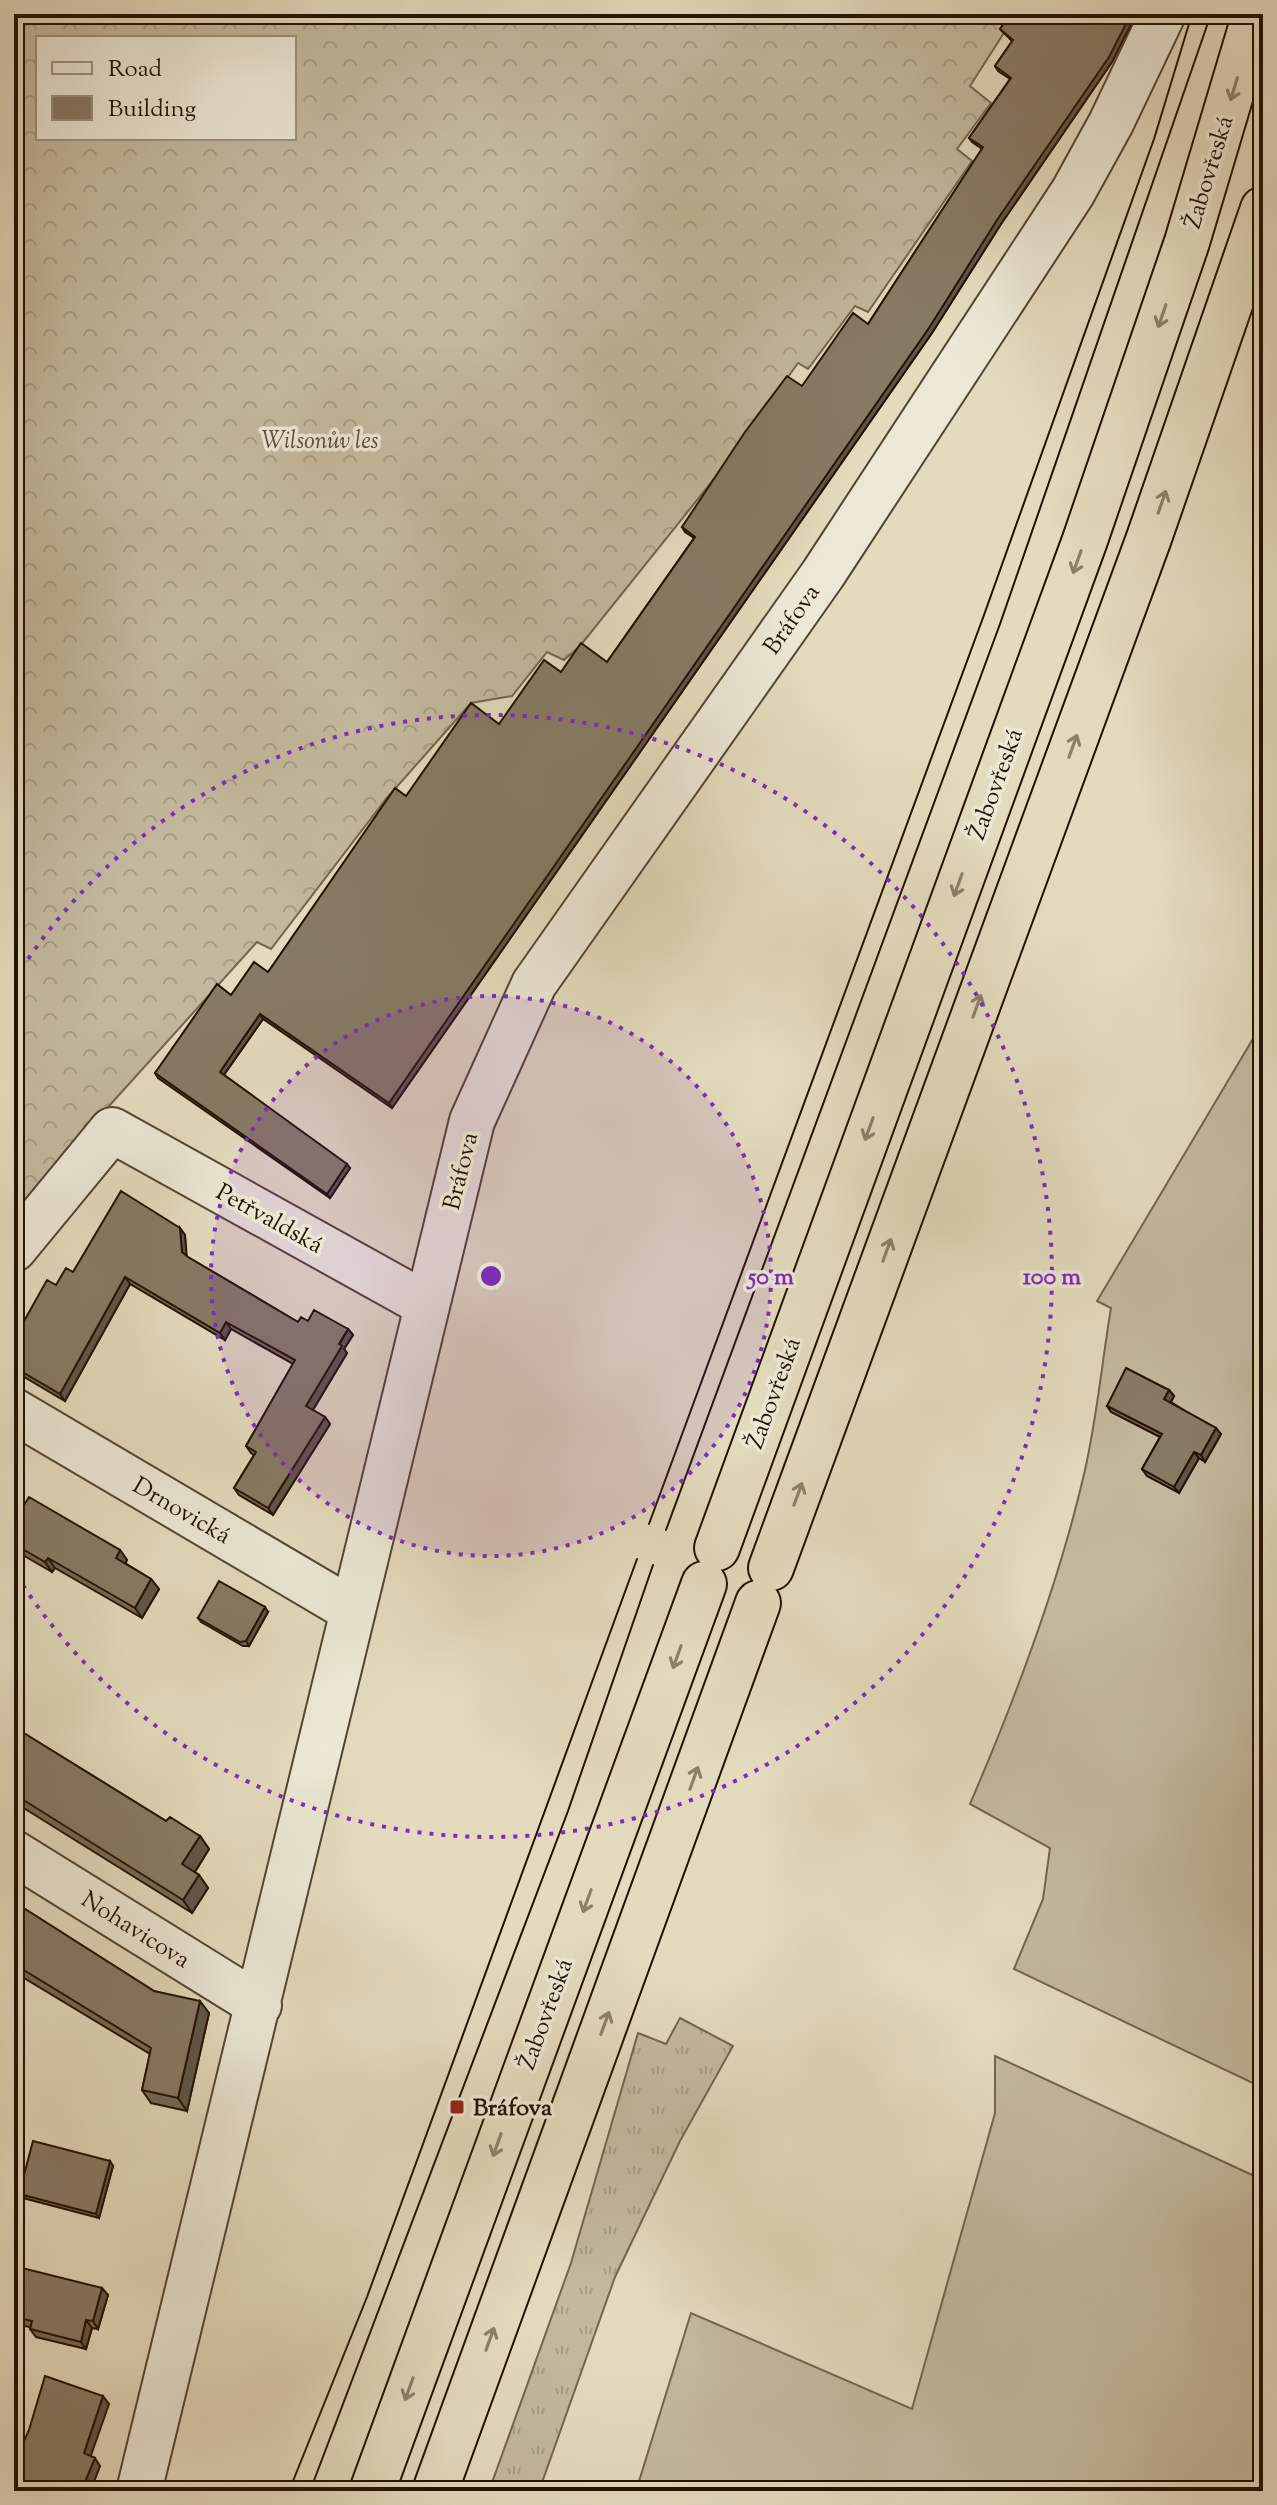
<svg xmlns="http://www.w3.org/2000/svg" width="1277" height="2505" font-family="'Sorts Mill Goudy',serif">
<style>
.grass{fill:url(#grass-tufts);stroke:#736550;stroke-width:2}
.forest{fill:url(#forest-crowns);stroke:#736550;stroke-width:2;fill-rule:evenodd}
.garden{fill:#c3b99e;stroke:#736550;stroke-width:2}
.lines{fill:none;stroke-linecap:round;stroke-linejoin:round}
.street-casing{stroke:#534432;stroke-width:48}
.highway-casing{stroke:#231103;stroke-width:48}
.street{stroke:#ede8d5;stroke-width:44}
.highway{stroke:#e4dbbe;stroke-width:44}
.tram{stroke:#231103;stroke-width:2}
.wall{fill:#746956;stroke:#231103;stroke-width:2}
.shaded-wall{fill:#5e5546;stroke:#231103;stroke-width:2}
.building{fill:#877a64;stroke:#231103;stroke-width:2}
.oneway{stroke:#8d806a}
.ring{fill:none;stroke:#7b2cbf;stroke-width:4;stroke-dasharray:4 8}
.poi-dot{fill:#8f2418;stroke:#ede8d5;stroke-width:3}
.labels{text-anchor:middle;stroke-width:7;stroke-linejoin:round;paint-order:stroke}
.street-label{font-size:24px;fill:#231103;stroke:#ede8d5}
.park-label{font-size:24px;font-style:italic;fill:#5b4c39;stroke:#ede8d5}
.poi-label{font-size:24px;font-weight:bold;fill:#231103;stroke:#ede8d5;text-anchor:start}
.centre{fill:#7b2cbf;stroke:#ede8d5;stroke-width:4}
.ring-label{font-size:24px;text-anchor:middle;font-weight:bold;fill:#7b2cbf;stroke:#ede8d5;stroke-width:7;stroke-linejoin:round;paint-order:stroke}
</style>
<defs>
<pattern id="grass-tufts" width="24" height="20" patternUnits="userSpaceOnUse" patternTransform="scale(2)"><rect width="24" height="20" fill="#c3b99e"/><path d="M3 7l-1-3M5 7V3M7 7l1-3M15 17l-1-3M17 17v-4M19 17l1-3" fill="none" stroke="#a79e86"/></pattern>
<pattern id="forest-crowns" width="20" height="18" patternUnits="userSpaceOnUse" patternTransform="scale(2)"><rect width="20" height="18" fill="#c3b99e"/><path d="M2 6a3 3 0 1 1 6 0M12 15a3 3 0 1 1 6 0" fill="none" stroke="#a79e86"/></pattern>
</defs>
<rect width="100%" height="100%" fill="#e4dbbe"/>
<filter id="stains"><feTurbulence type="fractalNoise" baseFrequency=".0025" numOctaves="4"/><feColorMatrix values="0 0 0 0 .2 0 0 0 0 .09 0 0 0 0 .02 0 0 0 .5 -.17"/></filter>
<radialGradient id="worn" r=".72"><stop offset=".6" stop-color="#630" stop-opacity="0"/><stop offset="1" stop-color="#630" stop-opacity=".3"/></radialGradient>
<!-- grass -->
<path class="grass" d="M680,2018L733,2046L680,2141L615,2277L539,2491H489L571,2263L638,2033L666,2044Z"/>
<!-- forest -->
<path class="forest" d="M14,14H1016L970,86L991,103L957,149L972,161L868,312L855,306L808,369L798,363L722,469L580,646L564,660L547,652L512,696L471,703L386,799L271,949L257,942L110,1105L14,1222ZM38,38H294V138H38Z"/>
<!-- garden -->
<path class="garden" d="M1263,1022V2088L1014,1969L1043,1899L1050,1848L970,1804C1016,1697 1059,1584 1085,1470C1097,1417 1102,1362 1111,1308L1097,1301Z
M995,2056L1263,2180V2491H636L691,2313L912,2409L995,2113Z"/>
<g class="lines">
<defs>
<path id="street" d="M14,1249L112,1130L427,1305
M14,1411L350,1609
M14,1853L259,2005
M139,2491L472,1121L534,984L823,574L1073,192L1111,123L1163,14"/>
<path id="highway" d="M717,1548L1085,540L1187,242L1255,14
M771,1568L1149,538L1263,209
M372,2491L704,1584
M435,2491L758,1603"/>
</defs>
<!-- street casing -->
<use href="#street" class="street-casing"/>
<!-- highway casing -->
<use href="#highway" class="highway-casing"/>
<!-- street -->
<use href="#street" class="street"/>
<!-- highway -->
<use href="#highway" class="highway"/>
<!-- tram -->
<path class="tram" d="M649,1524L984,615L1154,139L1192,14
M666,1530L1000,624L1211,14
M289,2491L367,2297L637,1559
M310,2491L568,1811L653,1565"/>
</g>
<!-- wall -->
<path class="wall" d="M1010,14H1136L1112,62L1001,224L932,333L392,1108L263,1019L224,1075L350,1168L330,1198L158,1078L155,1073L231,995L268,972L406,796L499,724L561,672L607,662L694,538L685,532L682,527L802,386L868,324L982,149L972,142L969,138L1010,79L998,71L995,66L1012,41L1000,29Z
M180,1228L185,1235L186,1256L298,1322L308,1321L348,1329L353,1335L344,1349L347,1353L313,1410L325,1417L330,1424L273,1515L239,1495L234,1488L254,1455L251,1453L246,1446L293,1364L231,1329L225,1340L130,1284L65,1401L14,1371V1339L56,1285L73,1272Z
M1169,1390L1174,1396L1171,1402L1221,1434L1205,1462L1199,1458L1179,1493L1147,1476L1142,1469L1160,1437L1111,1412L1107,1406Z
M14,1521L120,1550L127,1560L125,1563L151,1579L159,1589L142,1618L55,1568L52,1572L14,1550Z
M268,1612L249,1646H243L201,1622L198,1618Z
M14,1727L166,1821L200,1836L209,1849L195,1872L199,1875L208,1888L192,1913L14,1802Z
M14,1902L154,1991L209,2013L187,2111L151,2103L142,2090L150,2054L14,1972Z
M113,2166L99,2218L23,2198L19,2194Z
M14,2266L108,2295L98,2329L92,2328L86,2349L36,2337L30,2329V2327L14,2324Z"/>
<!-- shaded-wall -->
<path class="shaded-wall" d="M1131,14H1136L1112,62L1001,224L932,333L392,1108L389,1103Z
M260,1014L263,1019L223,1076L220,1072Z
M347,1164L350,1168L330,1198L327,1194Z
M180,1228L185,1235L187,1259L182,1252Z
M125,1277L130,1284L65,1401L60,1394Z
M226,1322L231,1329L225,1340L220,1333Z
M348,1329L353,1335L344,1349L347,1353L311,1413L306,1406Z
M1169,1390L1174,1396L1169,1405L1164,1399Z
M325,1417L330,1424L273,1515L268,1508Z
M1216,1428L1221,1434L1205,1462L1201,1455Z
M1194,1452L1199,1458L1179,1493L1174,1487Z
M14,1490L19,1497L14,1503Z
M120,1550L127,1560L123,1568L116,1558Z
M48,1558L55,1568L52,1572L45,1562Z
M151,1579L159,1589L142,1618L135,1608Z
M265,1607L268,1612L249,1646L246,1641Z
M200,1836L209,1849L191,1878L182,1864Z
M199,1875L208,1888L192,1913L183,1900Z
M200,2001L209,2013L187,2111L178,2098Z
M110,2161L113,2166L99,2218L96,2214Z
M102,2288L108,2295L98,2329L93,2321Z
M86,2320L92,2328L86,2349L81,2342Z
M103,2396L109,2404L89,2461L84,2453Z
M95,2458L100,2466L91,2490V2491H85L84,2484Z"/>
<!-- building -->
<path class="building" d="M1010,14H1131L1109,57L997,220L929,328L389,1103L260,1014L220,1072L347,1164L327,1194L155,1073L217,984L231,995L254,962L268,972L395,788L406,796L471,703L499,724L544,660L561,672L581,643L607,662L695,537L682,527L745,432L787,376L802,386L853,313L868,324L983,147L969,138L1011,78L995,66L1013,40L1000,29Z
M121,1191L180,1228L182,1252L188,1257L298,1322L301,1317L308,1321L314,1310L348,1329L339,1344L342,1346L306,1406L325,1417L268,1508L234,1488L256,1452L246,1446L295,1360L226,1322L220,1333L125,1277L60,1394L14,1367V1339L47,1280L56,1285L66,1268L73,1272Z
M1126,1368L1169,1390L1164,1399L1216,1428L1201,1455L1194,1452L1174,1487L1142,1469L1162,1434L1107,1406Z
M29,1497L120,1550L116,1558L151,1579L135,1608L48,1558L45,1562L14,1544V1521Z
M219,1581L265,1607L246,1641L240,1642L198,1618Z
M14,1727L166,1821L170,1817L200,1836L182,1864L199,1875L183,1900L14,1794Z
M14,1902L154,1991L200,2001L178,2098L142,2090L151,2048L14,1964Z
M33,2141L110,2161L96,2214L19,2194Z
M14,2266L102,2288L93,2321L86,2320L81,2342L30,2329L32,2321L14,2317Z
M45,2376L103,2396L84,2453L95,2458L84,2484L88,2485L85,2491H14V2463L29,2430Z"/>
<!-- one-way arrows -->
<defs><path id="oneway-shaft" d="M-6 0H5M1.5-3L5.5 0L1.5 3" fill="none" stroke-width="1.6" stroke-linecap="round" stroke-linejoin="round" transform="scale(2)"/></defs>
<g class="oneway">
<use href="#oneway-shaft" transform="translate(1234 89) rotate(107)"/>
<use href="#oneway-shaft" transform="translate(1162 316) rotate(109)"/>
<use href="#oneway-shaft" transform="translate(1162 502) rotate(-71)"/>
<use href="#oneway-shaft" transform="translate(1077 562) rotate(110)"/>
<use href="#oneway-shaft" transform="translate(1073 746) rotate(-70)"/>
<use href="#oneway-shaft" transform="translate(958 885) rotate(110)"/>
<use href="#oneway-shaft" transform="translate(977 1006) rotate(-70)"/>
<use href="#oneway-shaft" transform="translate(869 1129) rotate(110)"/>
<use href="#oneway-shaft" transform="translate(887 1250) rotate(-70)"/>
<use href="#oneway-shaft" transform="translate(798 1494) rotate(-70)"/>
<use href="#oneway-shaft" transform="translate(677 1657) rotate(110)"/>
<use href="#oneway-shaft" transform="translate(694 1778) rotate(-70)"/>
<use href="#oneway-shaft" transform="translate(587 1901) rotate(110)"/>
<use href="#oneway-shaft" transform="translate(605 2023) rotate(-70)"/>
<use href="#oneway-shaft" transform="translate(497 2145) rotate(110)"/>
<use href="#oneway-shaft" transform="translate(490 2339) rotate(-70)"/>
<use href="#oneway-shaft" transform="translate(409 2389) rotate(110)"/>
</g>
<!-- distance rings -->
<circle cx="491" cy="1276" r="280" fill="#7b2cbf" fill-opacity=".12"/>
<g class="ring">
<circle cx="491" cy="1276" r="280"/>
<path d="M15 979A561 561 0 1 1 15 1573"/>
</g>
<!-- markers -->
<rect class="poi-dot" x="449" y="2099" width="16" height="16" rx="4"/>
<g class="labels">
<!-- street labels -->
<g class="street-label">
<text transform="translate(1208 172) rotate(-73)" y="8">Žabovřeská</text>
<text transform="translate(791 619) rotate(-55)" y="8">Bráfova</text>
<text transform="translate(995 784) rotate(-70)" y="8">Žabovřeská</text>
<text transform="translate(460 1171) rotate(-76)" y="8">Bráfova</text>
<text transform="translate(270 1218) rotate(29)" y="8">Petřvaldská</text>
<text transform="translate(773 1393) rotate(-70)" y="8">Žabovřeská</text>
<text transform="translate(182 1510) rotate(30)" y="8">Drnovická</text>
<text transform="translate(136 1929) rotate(32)" y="8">Nohavicova</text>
<text transform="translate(545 2014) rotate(-70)" y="8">Žabovřeská</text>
</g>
<!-- park labels -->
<g class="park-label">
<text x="320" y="448">Wilsonův les</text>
</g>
<!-- poi labels -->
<g class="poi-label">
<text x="473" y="2115">Bráfova</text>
</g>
</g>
<circle cx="491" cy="1276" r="12" class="centre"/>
<g class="ring-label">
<text x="771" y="1284">50 m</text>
<text x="1052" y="1284">100 m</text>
</g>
<!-- margin -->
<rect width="1277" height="2505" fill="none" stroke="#e4dbbe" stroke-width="48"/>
<rect x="16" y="16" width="1245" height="2473" fill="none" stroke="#231103" stroke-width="4"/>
<rect x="24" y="24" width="1229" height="2457" fill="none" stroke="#231103" stroke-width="2"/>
<!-- legend -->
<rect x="36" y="36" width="260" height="104" fill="#ede8d5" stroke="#9c9281" stroke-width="2"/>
<rect x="52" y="62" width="40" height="12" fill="#ede8d5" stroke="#9c9281" stroke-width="2"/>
<text x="108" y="76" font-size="24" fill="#231103">Road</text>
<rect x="52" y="96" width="40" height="24" fill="#877a64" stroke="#9c9281" stroke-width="2"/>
<text x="108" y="116" font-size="24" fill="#231103">Building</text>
<rect width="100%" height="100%" filter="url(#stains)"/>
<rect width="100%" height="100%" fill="url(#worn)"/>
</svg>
